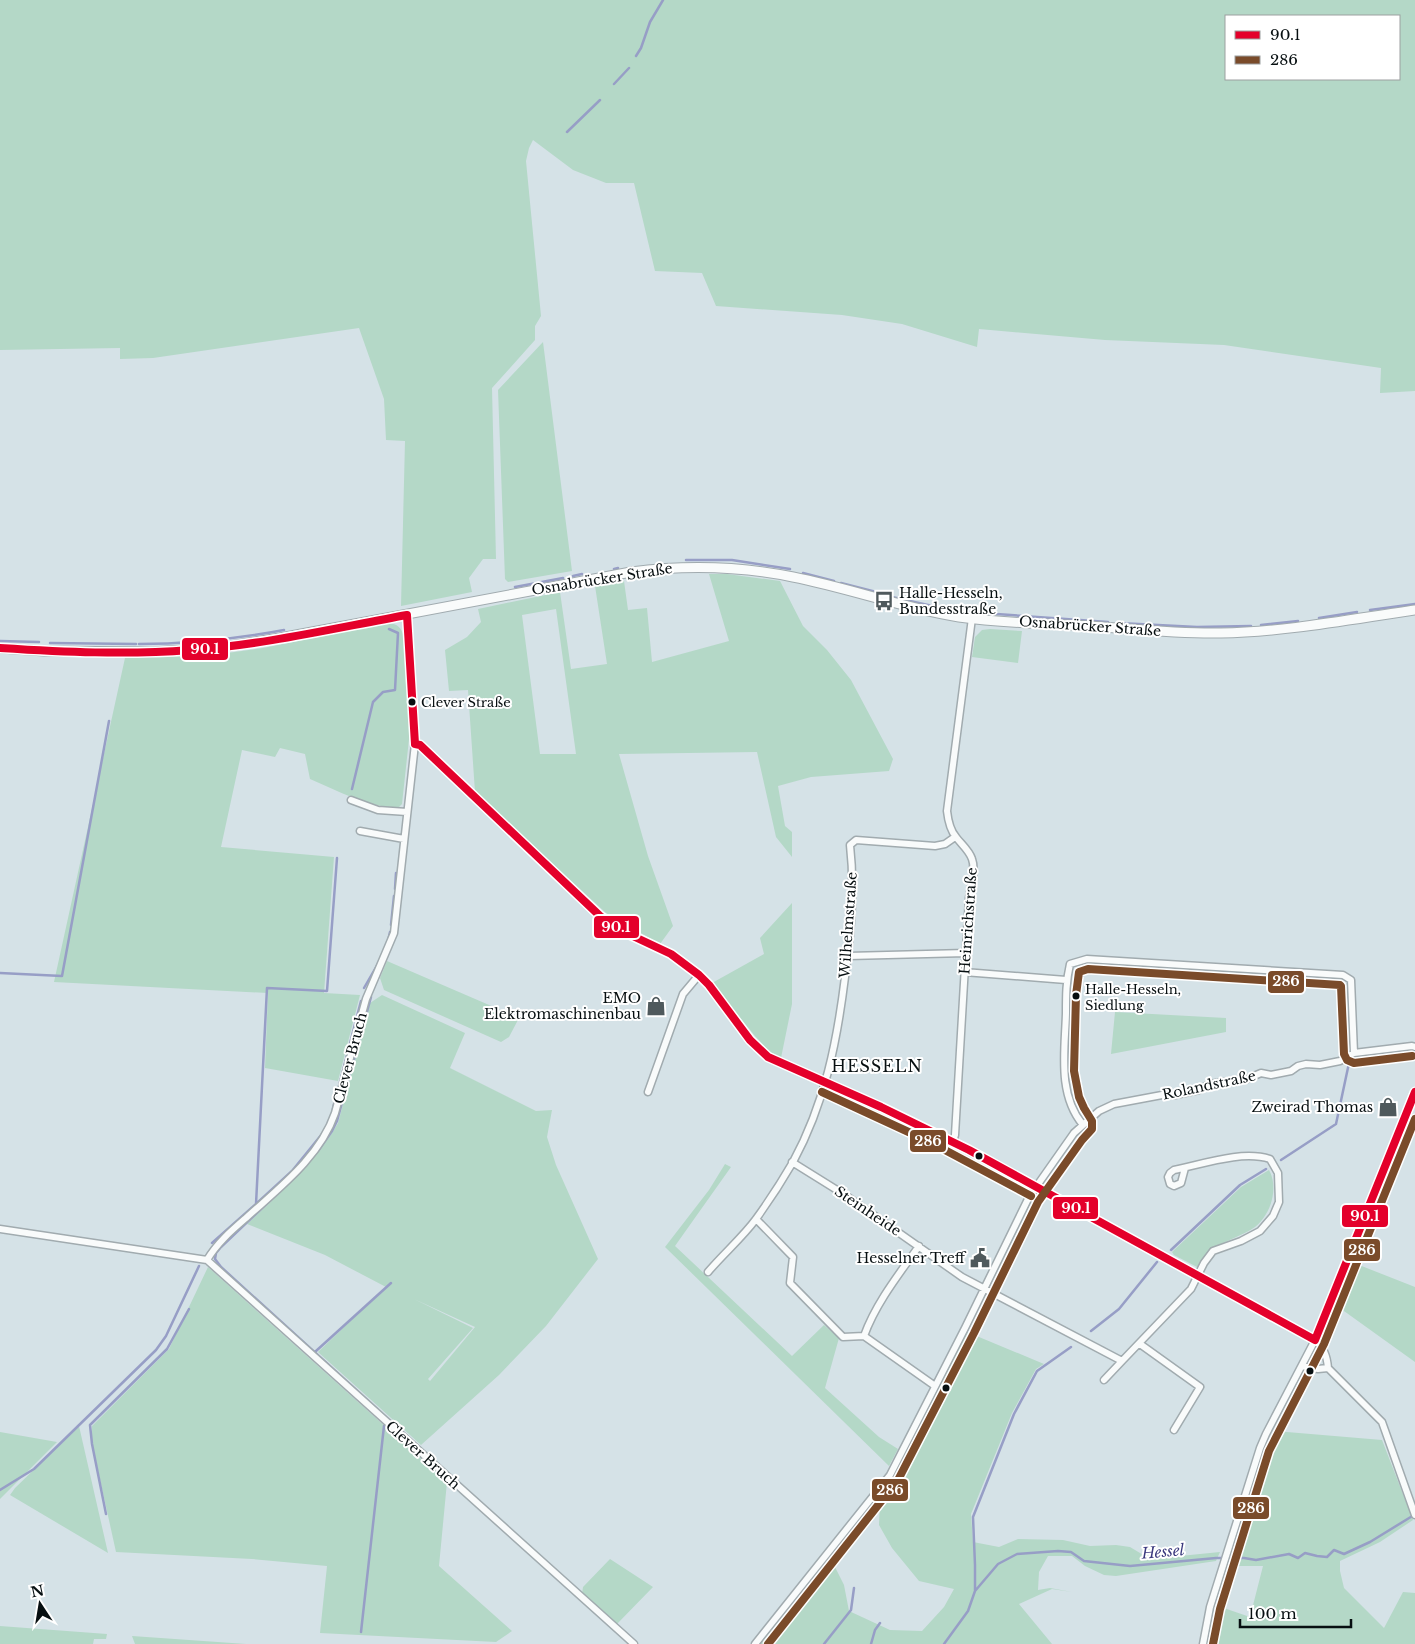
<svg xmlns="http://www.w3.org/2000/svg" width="1415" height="1644" font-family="'Libre Baskerville',serif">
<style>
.green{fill:#b4d8c7;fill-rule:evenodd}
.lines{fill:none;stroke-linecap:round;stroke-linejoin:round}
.stream{stroke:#979ec6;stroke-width:2.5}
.street-casing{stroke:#a1abaf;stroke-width:9}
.secondary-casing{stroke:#a1abaf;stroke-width:11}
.street{stroke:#f9fbfb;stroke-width:6}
.secondary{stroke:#f9fbfb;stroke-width:9}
.bus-1-casing{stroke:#fff;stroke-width:11}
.bus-2-casing{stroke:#fff;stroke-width:11}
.bus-1{stroke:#e4002b;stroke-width:8}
.bus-2{stroke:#7a4b2a;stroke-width:8}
.bus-dot{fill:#070f11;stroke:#fff;stroke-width:2}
.labels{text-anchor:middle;stroke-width:4;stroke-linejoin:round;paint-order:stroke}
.bus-label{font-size:13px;fill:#070f11;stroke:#fff;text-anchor:start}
.street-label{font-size:14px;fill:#070f11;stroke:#fff}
.poi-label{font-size:14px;fill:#070f11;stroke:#fff;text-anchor:end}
.water-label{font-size:15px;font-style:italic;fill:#3b397e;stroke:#fff}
.quarter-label{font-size:16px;letter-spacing:1px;fill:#070f11;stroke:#fff}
.line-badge{stroke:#fff;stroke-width:2}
.badge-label{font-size:14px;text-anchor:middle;font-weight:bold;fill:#fff}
</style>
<rect width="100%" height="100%" fill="#d5e2e7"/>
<!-- green -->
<path class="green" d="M0,0H1415V391L1380,393L1381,368L1224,345L1105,340L979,329L977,347L902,324L842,315L716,306L702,273L655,271L634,183H606L573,170L533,140L529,148L526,161L541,316L535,326V340L492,388L496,559H483L469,578L472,592L401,606L405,441L386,440L384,399L359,328L153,358L120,359V348L0,350ZM1226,16H1399V79H1226Z
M543,342L572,571L508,582L505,579L498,390Z
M709,574H727L780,581L803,626L827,650L851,680L893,759L889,771L811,777L778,786L785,826L792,832V857L776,837L757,752L619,754L648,856L673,926L660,944L606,913L475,792L468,690L449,691L445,650L467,637L481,622L478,609L560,592L571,669L607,664L595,586L624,581L628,610L647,608L652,662L729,641ZM556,609L576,754H540L522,615Z
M388,623C398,624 401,627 404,637L410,730L402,804L397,809C366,805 339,792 310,779L305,754L280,748L275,757L242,750L221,847L334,857L324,993L360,995L338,1081L265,1068L268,993L54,982L125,658L213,655L263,648Z
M990,629L1022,631L1018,663L972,657L975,637L982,630Z
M792,903V1004L781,1058L770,1052L755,1036L712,983L764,954L760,938Z
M387,961L519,1018L509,1037L501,1042L384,990L380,978Z
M382,995L465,1033L450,1068L536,1111L552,1110L547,1137L556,1165L598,1259L546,1326L499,1375L421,1445L318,1352L386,1287L325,1255L247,1224C280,1193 315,1163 338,1123L370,1003ZM414,1299L475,1327L430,1381L428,1379L473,1328Z
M1115,1012L1226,1018V1032L1111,1054Z
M725,1164L731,1167L675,1246L792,1356L824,1325L839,1338L825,1388L879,1437L898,1449L889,1466L665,1247L709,1190Z
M1269,1170C1279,1188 1271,1214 1255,1227C1242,1236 1226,1240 1213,1249C1207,1253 1202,1261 1197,1267L1174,1255L1172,1252L1241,1187Z
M1354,1263L1415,1287V1362L1337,1306Z
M208,1267L447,1482L439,1566L512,1631L496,1642L320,1633L327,1566L252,1559L116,1552L92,1443V1426L169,1349Z
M967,1332L1044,1364L1036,1369L1012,1413L971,1514L973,1542L999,1547L1018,1539L1063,1540L1090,1546L1116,1545L1130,1547L1150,1559L1220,1552L1216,1561L1116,1576L1104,1575L1085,1566L1072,1556H1048L1039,1572L1038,1590L1050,1588L1072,1592L1052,1589L1019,1604L1052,1644H760L831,1559L844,1585L849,1611L890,1630L922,1631L944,1607L954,1589L919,1581L892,1548L879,1525L880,1500L894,1478Z
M79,1426L108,1553L10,1495L15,1488Z
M1275,1431L1382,1440L1413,1520L1380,1542L1340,1561V1571L1344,1588L1384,1628L1403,1592L1415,1593V1644H1214C1210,1633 1215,1618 1218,1606L1250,1617L1263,1566H1229L1237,1548L1268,1447Z
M0,1432L57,1442L0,1499Z
M610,1559L653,1587L617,1624L582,1594L583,1587Z
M0,1626L107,1634L106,1639H94L93,1644H0Z
M132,1636L246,1644H135Z"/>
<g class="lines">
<!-- stream -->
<path class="stream" d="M636,56L641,48L650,22L663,0
M614,84L629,68
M567,132L600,100
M686,560H732L790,569
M614,569L618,568
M803,573L834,581
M573,576L582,574
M841,583L884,594
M515,587L563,578
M892,597L955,611
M1370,610L1415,604
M968,612L1108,622
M1319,618L1357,612
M1119,623L1197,627L1251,626
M1261,625L1298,621
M0,641L39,642
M50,643L136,644
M139,644C189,644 236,639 284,630
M352,789L373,702L383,692L395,690L398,633L389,629
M395,889L396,873
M391,925L394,896
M388,941L390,932
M0,973L62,976L109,721
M364,988L379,962
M338,1090L361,1001
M333,1109L335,1100
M318,1151L332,1131L337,1121L371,997
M1281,1160L1336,1124L1349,1063
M300,1172L221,1247L216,1253L215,1259L221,1267L377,1409
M256,1204L292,1171L322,1134
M212,1243L256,1204L267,988L327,991L337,858
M1171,1250L1240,1185L1266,1169
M1091,1331L1119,1309L1157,1262
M316,1351L391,1283
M0,1490L34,1469L156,1350L166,1336L199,1266
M106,1514L92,1444L90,1425L167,1349L189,1309
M975,1590V1565L973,1517L1014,1414L1037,1371L1071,1347
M361,1632L384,1426
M824,1644L851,1610L854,1588
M871,1644L875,1630L880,1623
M944,1644L968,1611L975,1591L998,1564L1017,1554L1058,1551L1071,1552L1084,1561L1130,1566L1216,1558H1244L1256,1560L1289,1554L1298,1558L1305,1553L1317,1556L1327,1557L1334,1550L1344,1554L1370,1542L1414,1515"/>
<defs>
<path id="street" d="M415,744L420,745L600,916L620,930L671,954L699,975L709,985L750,1040L768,1057L881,1107L969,1150L1315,1340C1324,1348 1327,1356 1328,1368L1382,1422L1415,1515
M351,800L378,810L407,812
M360,831L404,839
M848,956L966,953
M964,972L1066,980
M648,1092L683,994L699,975
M1083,1125C1057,1094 1065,1050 1066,1013C1066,996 1066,981 1070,964L1087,959L1343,975L1351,980L1354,1053
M953,1142L955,1135L969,898C971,886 976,870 972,859C969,850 961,844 956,837C950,830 948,820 947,811L972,618
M792,1162L845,1195L962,1277L1122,1361L1191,1289L1204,1263L1213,1251L1241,1241L1260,1231L1273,1216L1279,1202L1278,1173L1270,1159C1242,1150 1203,1164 1174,1170L1170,1173L1168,1177L1170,1184L1174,1186L1181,1183L1185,1168
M756,1219L793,1257L790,1283L843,1337L864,1336L935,1386
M0,1229L207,1260L634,1644
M207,1260C217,1243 231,1231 246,1218C279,1188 320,1157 335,1113L366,999L394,933L415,744L407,615
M708,1272C723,1254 742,1238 756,1219C769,1201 782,1181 793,1162C825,1103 837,1042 845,977C851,933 855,889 850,845L856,840L935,846L945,844L955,837
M864,1336C876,1303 899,1274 919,1246
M1140,1344L1200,1387L1174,1430
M1302,1366L1318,1369L1328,1368
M1104,1380L1122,1361
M755,1644L890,1475L965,1328L1029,1197L1074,1133L1099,1111L1114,1104L1162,1095H1175L1199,1090L1209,1084L1247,1079L1261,1073L1271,1075L1291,1071L1298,1066L1306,1064L1320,1065L1340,1061L1354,1053L1412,1046L1415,1047
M1203,1644L1210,1607L1260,1448L1266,1434L1315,1340L1415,1092"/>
<path id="secondary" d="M0,648L44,651L151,652L217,648L280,638L631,572C685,565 739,566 793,577C849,588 903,608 959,617C1002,623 1047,624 1090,626C1134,629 1178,634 1221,633C1285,632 1352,619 1415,610"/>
</defs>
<!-- street casing -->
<use href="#street" class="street-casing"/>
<!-- secondary casing -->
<use href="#secondary" class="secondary-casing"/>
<!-- street -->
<use href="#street" class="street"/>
<!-- secondary -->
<use href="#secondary" class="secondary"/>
<defs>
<path id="bus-1" d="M407,615L415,744
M0,648C63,652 127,655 190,650C263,645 335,628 407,615
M415,744L420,745L600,916L620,930L671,954L699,975L709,985L750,1040L768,1057L881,1107L969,1150L1315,1340
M1315,1340L1415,1092"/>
<path id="bus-2" d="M822,1092L928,1141L1031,1196
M768,1644L898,1480L974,1333L1038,1202L1082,1140L1092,1129V1121L1084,1108L1079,1097L1074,1071L1076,995L1079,972L1088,969L1340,985L1341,986L1344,1054L1347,1060L1354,1063L1412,1056
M1213,1644L1220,1609L1269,1451L1324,1344L1415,1119"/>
</defs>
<!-- bus-1 casing -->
<use href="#bus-1" class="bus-1-casing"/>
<!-- bus-2 casing -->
<use href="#bus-2" class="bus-2-casing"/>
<!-- bus-1 -->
<use href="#bus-1" class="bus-1"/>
<!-- bus-2 -->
<use href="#bus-2" class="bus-2"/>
</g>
<!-- icons -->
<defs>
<symbol id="bus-bare" viewBox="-9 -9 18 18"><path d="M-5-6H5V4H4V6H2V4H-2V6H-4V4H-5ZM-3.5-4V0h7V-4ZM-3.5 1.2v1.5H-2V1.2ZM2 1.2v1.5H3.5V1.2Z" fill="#4f595c" stroke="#fff" stroke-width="2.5" paint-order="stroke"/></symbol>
<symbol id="shop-bare" viewBox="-9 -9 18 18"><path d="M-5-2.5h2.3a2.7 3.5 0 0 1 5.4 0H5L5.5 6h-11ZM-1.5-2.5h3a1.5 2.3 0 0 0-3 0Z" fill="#4f595c" stroke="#fff" stroke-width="2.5" paint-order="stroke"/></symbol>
<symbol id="civic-bare" viewBox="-9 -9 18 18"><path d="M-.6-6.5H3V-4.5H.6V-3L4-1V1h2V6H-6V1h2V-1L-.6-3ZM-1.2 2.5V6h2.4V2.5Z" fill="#4f595c" stroke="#fff" stroke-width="2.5" paint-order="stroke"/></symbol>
</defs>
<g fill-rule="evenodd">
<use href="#bus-bare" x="870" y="587" width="28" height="28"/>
<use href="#shop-bare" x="642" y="992" width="28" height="28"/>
<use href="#shop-bare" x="1374" y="1093" width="28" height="28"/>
<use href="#civic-bare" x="966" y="1244" width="28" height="28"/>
</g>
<!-- markers -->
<g class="bus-dot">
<circle cx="412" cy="702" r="4.5"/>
<circle cx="1076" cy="996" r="4.5"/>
<circle cx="979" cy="1156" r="4.5"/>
<circle cx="1310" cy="1371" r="4.5"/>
<circle cx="946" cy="1388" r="4.5"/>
</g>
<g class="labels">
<!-- bus labels -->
<g class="bus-label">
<text x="421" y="707">Clever Straße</text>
<text x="1085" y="994">Halle-Hesseln,<tspan x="1085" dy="16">Siedlung</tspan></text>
</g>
<!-- street labels -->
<g class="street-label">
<text transform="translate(602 579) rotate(-9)" y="5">Osnabrücker Straße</text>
<text transform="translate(1090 626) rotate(4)" y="5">Osnabrücker Straße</text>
<text transform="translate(968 921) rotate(-86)" y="5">Heinrichstraße</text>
<text transform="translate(848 925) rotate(-86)" y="5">Wilhelmstraße</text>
<text transform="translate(350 1058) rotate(-75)" y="5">Clever Bruch</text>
<text transform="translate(1209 1085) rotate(-12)" y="5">Rolandstraße</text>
<text transform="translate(868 1211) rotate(34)" y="5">Steinheide</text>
<text transform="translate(423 1455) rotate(42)" y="5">Clever Bruch</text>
</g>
<!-- poi labels -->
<g class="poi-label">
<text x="899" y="598" text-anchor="start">Halle-Hesseln,<tspan x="899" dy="16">Bundesstraße</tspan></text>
<text x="641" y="1003">EMO<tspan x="641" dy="16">Elektromaschinenbau</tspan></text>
<text x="1373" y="1112">Zweirad Thomas</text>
<text x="965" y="1263">Hesselner Treff</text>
</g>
<!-- water labels -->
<g class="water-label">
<text transform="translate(1163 1552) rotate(-5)" y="5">Hessel</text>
</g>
<!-- quarter labels -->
<g class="quarter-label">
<text x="877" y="1072">HESSELN</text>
</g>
</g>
<g class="line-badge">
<rect x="181" y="637" width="48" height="24" rx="5" fill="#e4002b"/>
<rect x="593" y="915" width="47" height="24" rx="5" fill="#e4002b"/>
<rect x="1267" y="970" width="38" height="24" rx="5" fill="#7a4b2a"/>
<rect x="909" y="1129" width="38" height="24" rx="5" fill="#7a4b2a"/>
<rect x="1052" y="1196" width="47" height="24" rx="5" fill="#e4002b"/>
<rect x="1341" y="1204" width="48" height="24" rx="5" fill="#e4002b"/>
<rect x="1343" y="1238" width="38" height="24" rx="5" fill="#7a4b2a"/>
<rect x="871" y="1478" width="38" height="24" rx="5" fill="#7a4b2a"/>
<rect x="1232" y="1496" width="38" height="24" rx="5" fill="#7a4b2a"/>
</g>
<g class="badge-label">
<text x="205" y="654">90.1</text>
<text x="616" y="932">90.1</text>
<text x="1286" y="986">286</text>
<text x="928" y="1146">286</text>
<text x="1076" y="1213">90.1</text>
<text x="1365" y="1221">90.1</text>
<text x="1362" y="1255">286</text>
<text x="890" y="1495">286</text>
<text x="1251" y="1513">286</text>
</g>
<!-- legend -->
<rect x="1225" y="15" width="175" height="65" fill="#ffffff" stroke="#9c9fa0"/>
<rect x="1235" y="31" width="25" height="8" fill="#e4002b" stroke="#9c9fa0"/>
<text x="1270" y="40" font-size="15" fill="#070f11">90.1</text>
<rect x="1235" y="56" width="25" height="8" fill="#7a4b2a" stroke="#9c9fa0"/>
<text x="1270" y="65" font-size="15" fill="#070f11">286</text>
<!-- north arrow -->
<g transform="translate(40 1604) rotate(348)" stroke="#ffffff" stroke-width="4" paint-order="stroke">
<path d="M0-4L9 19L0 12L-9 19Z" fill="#070f11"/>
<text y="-8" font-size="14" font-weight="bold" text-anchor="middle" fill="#070f11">N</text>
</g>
<!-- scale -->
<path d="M1240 1619v8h111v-8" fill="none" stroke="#070f11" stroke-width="2.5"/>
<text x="1248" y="1619" font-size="15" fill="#070f11" stroke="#ffffff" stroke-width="4" paint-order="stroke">100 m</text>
</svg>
